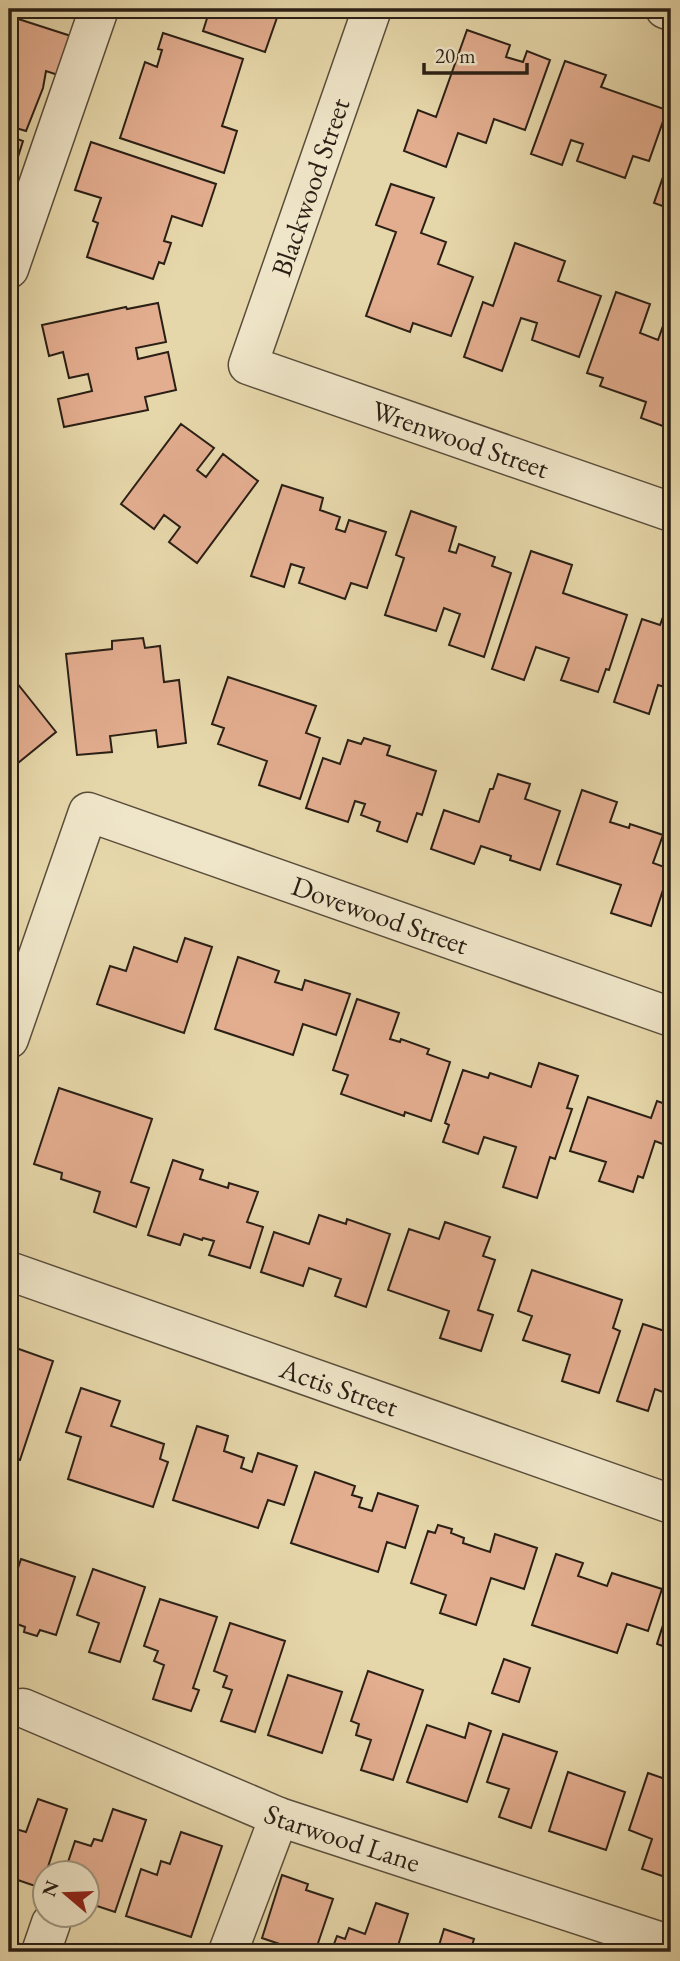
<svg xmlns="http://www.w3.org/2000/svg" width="680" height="1961" font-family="'EB Garamond',serif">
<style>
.building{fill:#e3ad8f;stroke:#2a1f15;stroke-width:2}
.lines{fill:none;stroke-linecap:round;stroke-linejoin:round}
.minor-casing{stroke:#594d3a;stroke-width:41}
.minor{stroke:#efe5c8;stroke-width:38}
.labels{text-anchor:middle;stroke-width:5;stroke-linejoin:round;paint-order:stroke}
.street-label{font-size:28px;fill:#2a1f15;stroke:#efe5c8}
</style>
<rect width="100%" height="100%" fill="#e6d7aa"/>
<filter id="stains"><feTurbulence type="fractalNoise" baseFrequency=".00286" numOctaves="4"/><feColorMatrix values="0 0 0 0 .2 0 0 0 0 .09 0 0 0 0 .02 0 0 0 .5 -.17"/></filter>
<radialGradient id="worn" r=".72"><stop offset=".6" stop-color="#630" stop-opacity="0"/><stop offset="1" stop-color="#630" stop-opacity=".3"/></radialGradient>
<!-- building -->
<path class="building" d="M210,9H280L265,52L203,31Z
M9,16L74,37L61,76L46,71L43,88L26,131L9,126Z
M467,30L510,45L506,57L523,62L527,51L550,60L525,130L494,119L486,143L458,133L446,167L404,151L418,110L436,117Z
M163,33L243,59L222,126L237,131L224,173L120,138L145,62L157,67L162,50L158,49Z
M565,61L606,75L601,87L667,110L649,161L633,156L625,178L577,161L583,144L571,140L562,165L531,154Z
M9,136L23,141L9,185Z
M91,142L216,184L202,226L172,216L164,241L171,243L164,264L159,262L153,279L87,257L98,223L93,221L101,198L75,190Z
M671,154V209L654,203Z
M391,184L434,198L421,233L446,242L438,264L473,277L451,336L413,323L410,332L366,316L396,232L376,225Z
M515,243L565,261L558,281L601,296L579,357L532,340L537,323L521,318L502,371L464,357L483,302L493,306Z
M616,292L650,304L640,333L658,340L664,323L671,326V429L641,418L646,402L600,386L603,378L587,373Z
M158,303L166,342L136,348L138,359L168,352L176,390L145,397L148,410L64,427L58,399L92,391L88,374L69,378L63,352L49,356L42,325L126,307L127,309Z
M181,424L214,448L197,470L206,477L223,454L258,481L197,563L169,542L180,527L164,515L154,529L121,504Z
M282,485L323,498L320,510L340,517L336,529L345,532L349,520L386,532L367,588L351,583L345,599L299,583L304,568L291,564L284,587L251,576Z
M411,511L456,527L449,551L456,553L459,544L495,557L492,566L511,573L484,657L449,645L460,614L444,608L436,631L385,615L404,558L396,555Z
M531,551L572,565L563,593L627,615L609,670L606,669L598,692L561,680L569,658L536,647L524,680L492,669Z
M663,617L671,620V689L658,685L649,714L614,702L642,619L660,625Z
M143,638L145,648L160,646L164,682L179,680L186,743L158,747L156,730L110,736L112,752L77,755L66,654L112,649V641Z
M9,673L56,732L18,763L9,751Z
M228,677L316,706L306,733L320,738L300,799L259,785L267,761L218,744L224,728L212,724Z
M364,738L390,746L387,755L436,771L422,815L417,813L407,842L377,831L380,822L361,815L365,804L355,801L348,822L306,808L323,758L340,764L348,740L361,744Z
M498,774L530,784L525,799L560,811L540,870L510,860L511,856L481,846L474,864L431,849L444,810L479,822L490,789H493Z
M582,790L617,802L610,822L629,828L630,824L663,835L653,863L670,869L651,926L611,913L621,885L557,864Z
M185,938L212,947L184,1033L97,1004L110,966L126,971L134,947L177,962Z
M238,957L279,971L275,982L302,990L305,980L350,994L336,1035L303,1024L293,1055L215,1029Z
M357,999L399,1013L390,1039L400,1042L401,1039L429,1049L427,1054L450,1062L431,1121L405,1112L404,1116L341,1094L348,1075L333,1070Z
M539,1063L578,1076L567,1108L572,1109L555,1159L550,1157L537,1198L503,1187L516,1147L484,1137L478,1154L443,1142L449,1125L445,1123L463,1070L488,1078L490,1073L531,1087Z
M59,1088L152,1119L131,1182L149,1188L136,1227L94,1212L100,1192L61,1179L62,1173L34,1164Z
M588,1097L651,1118L657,1101L671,1106V1147L655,1141L643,1178L638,1176L633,1192L599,1181L606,1162L570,1151Z
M173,1160L203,1170L200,1179L228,1188L229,1183L258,1192L247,1222L263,1227L250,1268L209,1255L214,1241L203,1238L202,1240L184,1234L180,1245L148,1235Z
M319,1215L346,1224L347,1219L390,1234L366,1307L335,1296L341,1279L309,1268L303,1286L261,1272L274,1232L309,1244Z
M445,1222L490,1237L483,1256L495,1260L478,1310L493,1315L481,1351L440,1338L449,1311L388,1290L409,1229L439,1239Z
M532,1270L622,1300L613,1328L620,1331L599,1393L562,1381L570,1355L523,1340L532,1316L518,1311Z
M643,1324L671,1333V1395L655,1389L648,1411L617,1401Z
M16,1348L53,1361L20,1460L9,1456V1357L12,1359Z
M81,1388L120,1401L111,1426L164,1444L160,1459L168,1462L153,1507L68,1479L81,1437L66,1432Z
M197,1426L228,1436L224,1451L244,1458L241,1468L252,1472L258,1453L297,1466L284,1505L268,1500L258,1528L173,1500Z
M315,1472L355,1486L352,1495L362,1498L359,1507L372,1511L378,1493L418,1506L405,1548L387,1542L378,1572L291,1543Z
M438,1525L452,1529L451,1533L464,1538L463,1543L490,1552L495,1534L537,1548L524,1589L491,1578L476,1625L440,1613L446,1595L411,1583L428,1531L435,1533Z
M556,1554L583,1563L578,1576L607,1586L612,1573L662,1589L648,1631L627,1624L617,1653L532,1625Z
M21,1559L75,1577L56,1635L40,1630L37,1636L24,1632L25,1627L9,1621V1595Z
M93,1569L145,1587L120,1662L89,1652L99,1623L77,1615Z
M160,1599L217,1617L193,1688L199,1690L191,1711L153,1699L164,1665L154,1661L158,1651L144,1646Z
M671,1600V1649L657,1644Z
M230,1623L285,1641L255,1732L221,1721L232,1690L223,1687L227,1676L214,1671Z
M504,1659L530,1668L519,1702L492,1693Z
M368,1671L423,1690L393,1780L361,1770L371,1740L356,1735L359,1724L351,1721Z
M288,1675L342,1692L322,1753L268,1735Z
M469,1723L491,1731L467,1802L407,1782L427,1725L465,1738Z
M503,1734L557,1752L531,1828L499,1817L509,1789L487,1782Z
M568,1772L625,1792L606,1850L549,1831Z
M648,1773L671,1781V1879L642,1869L652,1839L629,1830Z
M38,1799L67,1809L41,1888L9,1877V1827L26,1832Z
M113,1809L146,1820L115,1912L88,1903V1874H64L75,1841L91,1846L94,1839L102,1841Z
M181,1832L222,1846L191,1937L126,1916L141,1869L157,1875L161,1861L170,1864Z
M282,1875L308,1884L306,1890L333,1899L315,1952H303L262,1938Z
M376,1903L408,1914L396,1952H331L337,1936L345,1939L349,1928L365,1934Z
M444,1929L474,1939L470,1952H437Z
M9,1941L20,1944L17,1952H9Z
M116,1944L142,1952H113Z"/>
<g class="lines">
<defs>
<g id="minor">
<path id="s1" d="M372,9L248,365L671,512"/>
<path d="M665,9L671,11"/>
<path d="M9,269L99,9"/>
<path id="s2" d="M9,1039L88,812L671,1017"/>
<path id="s3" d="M9,1271L671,1504"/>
<path id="s4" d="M23,1708L279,1817L671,1945"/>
<path d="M41,1952L51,1923"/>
<path d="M228,1952L279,1817"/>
</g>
</defs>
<!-- minor casing -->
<use href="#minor" class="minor-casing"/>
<!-- minor -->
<use href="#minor" class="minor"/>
</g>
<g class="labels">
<!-- street labels -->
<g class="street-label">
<text transform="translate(310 187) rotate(-71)" y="10">Blackwood Street</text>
<text dy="10" stroke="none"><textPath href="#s1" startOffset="602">Wrenwood Street</textPath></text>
<text dy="10" stroke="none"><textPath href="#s2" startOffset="550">Dovewood Street</textPath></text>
<text dy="10" stroke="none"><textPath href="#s3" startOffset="350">Actis Street</textPath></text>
<text dy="10" stroke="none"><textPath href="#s4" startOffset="345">Starwood Lane</textPath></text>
</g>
</g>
<!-- margin -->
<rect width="680" height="1961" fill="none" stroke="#e6d7aa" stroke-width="35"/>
<rect x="10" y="10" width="659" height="1940" fill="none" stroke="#2a1f15" stroke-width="3.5"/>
<rect x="18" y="18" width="645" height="1926" fill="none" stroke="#2a1f15" stroke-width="2"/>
<!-- north arrow -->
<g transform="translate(66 1894) rotate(289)"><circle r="33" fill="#efe5c8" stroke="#a09680" stroke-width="2"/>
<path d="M0-5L12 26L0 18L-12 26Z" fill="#8f2418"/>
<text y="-10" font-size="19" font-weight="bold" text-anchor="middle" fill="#2a1f15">N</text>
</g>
<!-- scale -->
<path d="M424 63v10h103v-10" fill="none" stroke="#2a1f15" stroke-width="3.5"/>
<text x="435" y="63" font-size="21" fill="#2a1f15" stroke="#efe5c8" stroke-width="5" paint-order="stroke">20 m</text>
<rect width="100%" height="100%" filter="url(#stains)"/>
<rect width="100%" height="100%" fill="url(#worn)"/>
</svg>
